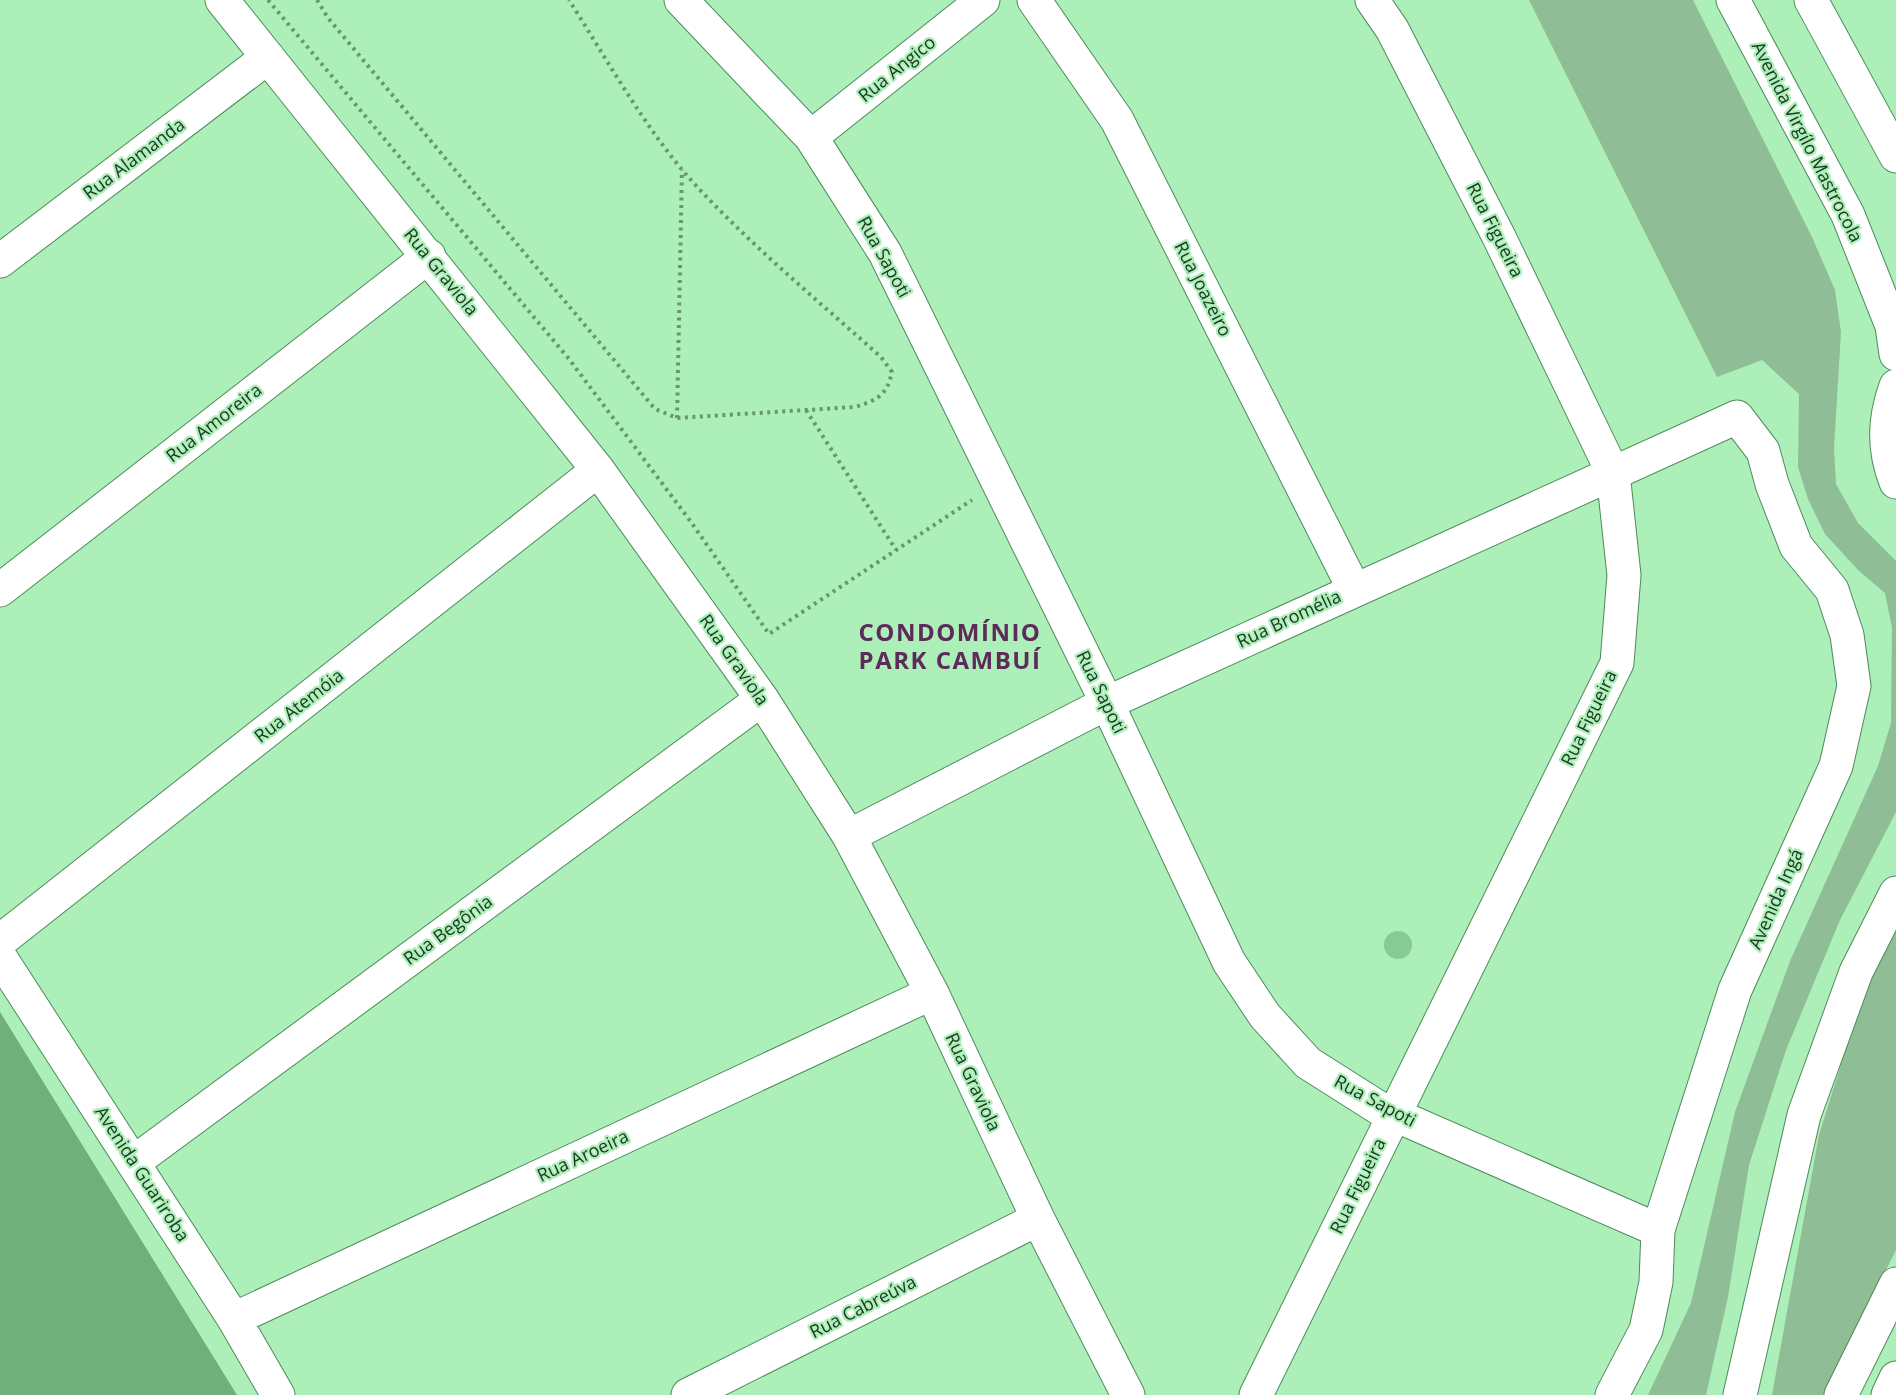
<svg xmlns="http://www.w3.org/2000/svg" width="1896" height="1395" font-family="'Open Sans',sans-serif">
<style>
.green{fill:#8fbd96}
.forest{fill:#70ae7b}
.building{fill:#88ca94}
.lines{fill:none;stroke-linecap:round;stroke-linejoin:round}
.minor-casing{stroke:#4c8c5a;stroke-width:35}
.major-casing{stroke:#4c8c5a;stroke-width:35}
.path{stroke:#67966f;stroke-width:4;stroke-dasharray:3 4.5;stroke-linecap:butt}
.minor{stroke:#fff;stroke-width:33}
.major{stroke:#fff;stroke-width:33}
.labels{text-anchor:middle;stroke-width:4.5;stroke-linejoin:round;paint-order:stroke}
.street-label{font-size:18px;fill:#1b3621;stroke:#adefb8}
.district-label{font-size:24px;font-weight:bold;letter-spacing:1.5px;fill:#5d2b5b;stroke:#adefb8}
</style>
<rect width="100%" height="100%" fill="#adefb8"/>
<!-- green -->
<path class="green" d="M1529,0H1693L1812,237L1835,290L1841,332L1834,448L1836,484L1858,523L1896,561V812L1840,920L1786,1050L1749,1165L1728,1297L1706,1395H1648L1691,1303L1735,1112L1790,961L1878,766L1891,723L1892,628L1885,593L1859,571L1825,534L1808,499L1798,467L1799,394L1762,360L1717,377Z
M1896,931V1250L1824,1395H1772L1819,1135L1862,997Z"/>
<!-- forest -->
<path class="forest" d="M0,1012L237,1395H238H0Z"/>
<!-- building -->
<path class="building" d="M1384 945a14 14 0 1 1 28 0a14 14 0 1 1-28 0Z"/>
<g class="lines">
<defs>
<path id="minor" d="M222,0L598,470L762,699L849,836L932,993L1038,1219L1128,1395
M681,0L811,137L885,253L1107,703L1229,962L1265,1016L1308,1063L1379,1108L1658,1230
M1034,0L1117,120L1354,589
M811,137L983,0
M0,261L268,57
M0,590L429,256
M849,836L1107,703L1737,417L1763,451L1772,484L1796,546L1832,590L1847,635L1854,686L1836,766L1735,990L1658,1230L1656,1282L1646,1330L1612,1395
M0,941L598,470
M0,957L234,1319L278,1395
M134,1162L762,699
M234,1319L932,993
M688,1395L1038,1219
M1256,1395L1617,663L1624,575L1613,473L1499,237L1392,29L1372,0"/>
<path id="major" d="M1733,0L1848,215L1892,326L1896,354
M1811,0L1896,156
M1896,386C1884,419 1883,449 1896,482
M1740,1395L1804,1115L1856,972L1896,893
M1841,1395L1896,1284
M1888,1395L1896,1378"/>
</defs>
<!-- minor casing -->
<use href="#minor" class="minor-casing"/>
<!-- major casing -->
<use href="#major" class="major-casing"/>
<!-- path -->
<path class="path" d="M268,0L569,359L691,522L769,634L972,500
M317,0L328,18L655,409L677,418L855,407C878,400 887,395 892,372L881,357C816,299 748,243 690,179C645,128 606,58 569,0
M806,410L896,550
M677,418L682,170"/>
<!-- minor -->
<use href="#minor" class="minor"/>
<!-- major -->
<use href="#major" class="major"/>
</g>
<g class="labels">
<!-- street labels -->
<g class="street-label">
<text transform="translate(897 69) rotate(-39)" y="6">Rua Angico</text>
<text transform="translate(1807 142) rotate(63)" y="6">Avenida Virgílo Mastrocola</text>
<text transform="translate(134 159) rotate(-37)" y="6">Rua Alamanda</text>
<text transform="translate(1495 230) rotate(63)" y="6">Rua Figueira</text>
<text transform="translate(884 257) rotate(61)" y="6">Rua Sapoti</text>
<text transform="translate(441 272) rotate(51)" y="6">Rua Graviola</text>
<text transform="translate(1203 289) rotate(63)" y="6">Rua Joazeiro</text>
<text transform="translate(214 423) rotate(-38)" y="6">Rua Amoreira</text>
<text transform="translate(1289 619) rotate(-25)" y="6">Rua Bromélia</text>
<text transform="translate(734 660) rotate(55)" y="6">Rua Graviola</text>
<text transform="translate(1101 692) rotate(64)" y="6">Rua Sapoti</text>
<text transform="translate(299 706) rotate(-38)" y="6">Rua Atemóia</text>
<text transform="translate(1589 718) rotate(-64)" y="6">Rua Figueira</text>
<text transform="translate(1776 899) rotate(-66)" y="6">Avenida Ingá</text>
<text transform="translate(448 930) rotate(-36)" y="6">Rua Begônia</text>
<text transform="translate(973 1082) rotate(65)" y="6">Rua Graviola</text>
<text transform="translate(1375 1101) rotate(28)" y="6">Rua Sapoti</text>
<text transform="translate(583 1156) rotate(-25)" y="6">Rua Aroeira</text>
<text transform="translate(142 1174) rotate(57)" y="6">Avenida Guariroba</text>
<text transform="translate(1358 1186) rotate(-64)" y="6">Rua Figueira</text>
<text transform="translate(863 1307) rotate(-27)" y="6">Rua Cabreúva</text>
</g>
<!-- district labels -->
<g class="district-label">
<text x="950" y="641">CONDOMÍNIO<tspan x="950" dy="28">PARK CAMBUÍ</tspan></text>
</g>
</g>
</svg>
